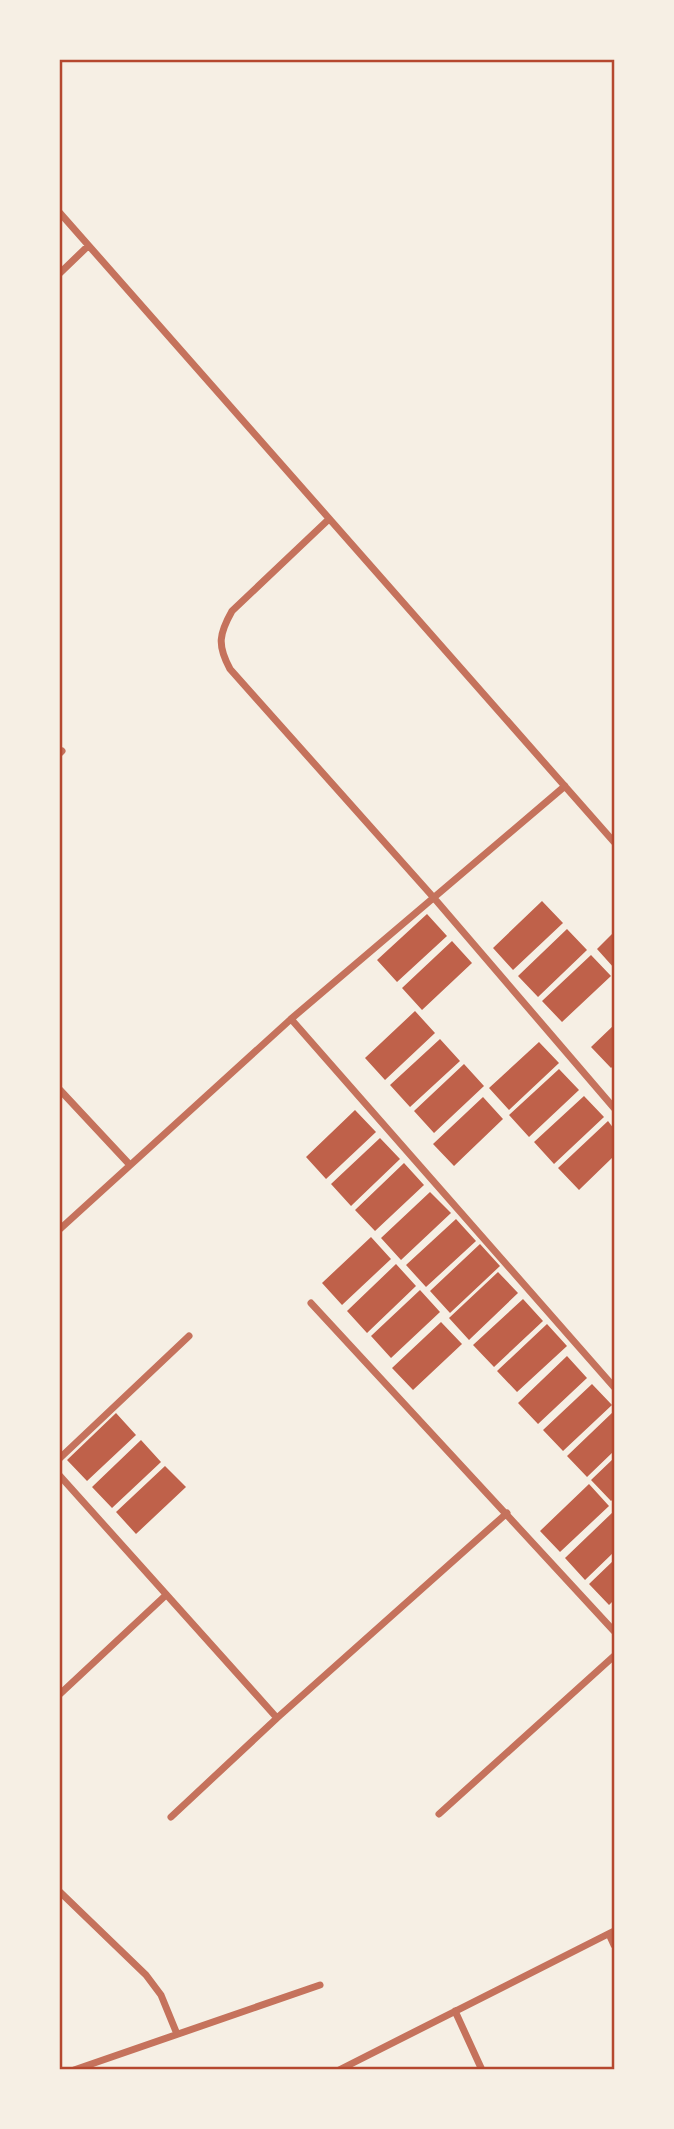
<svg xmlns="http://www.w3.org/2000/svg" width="674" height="2129" font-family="Lora,serif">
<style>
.building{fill:#bf614a}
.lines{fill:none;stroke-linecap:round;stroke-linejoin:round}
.minor{stroke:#c5725c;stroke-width:7}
.neatline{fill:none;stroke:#b5482f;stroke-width:2.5}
</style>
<rect width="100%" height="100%" fill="#f6efe4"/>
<!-- building -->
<path class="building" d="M542,901L563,923L513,970L493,948Z
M427,914L447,936L397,982L377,960Z
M567,929L587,950L538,997L518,976Z
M614,932V968L597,949Z
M452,941L472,963L422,1010L402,988Z
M591,955L611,976L562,1022L542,1001Z
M415,1011L435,1033L385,1080L365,1058Z
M614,1025V1065L611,1068L591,1047Z
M440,1039L460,1061L410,1107L390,1085Z
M539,1042L559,1063L509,1110L489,1088Z
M464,1064L484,1086L434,1133L414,1111Z
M559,1069L579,1090L529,1137L509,1115Z
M584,1096L604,1117L554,1164L534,1142Z
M483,1097L503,1119L454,1166L433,1144Z
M355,1110L376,1132L326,1179L306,1157Z
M608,1121L614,1129V1156L579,1190L558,1168Z
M380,1138L400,1159L351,1206L331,1184Z
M404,1163L424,1185L375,1231L355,1210Z
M430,1192L451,1213L401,1260L381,1238Z
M456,1219L476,1241L426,1287L406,1265Z
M371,1237L391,1259L342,1305L322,1283Z
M480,1244L500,1266L450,1313L430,1291Z
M396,1264L416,1286L367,1333L347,1311Z
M498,1272L518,1293L469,1340L449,1318Z
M420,1290L440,1312L391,1358L371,1336Z
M523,1299L543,1321L494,1367L473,1345Z
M441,1322L462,1344L413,1390L392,1368Z
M547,1324L567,1346L517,1392L497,1371Z
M567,1356L587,1378L538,1424L518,1403Z
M592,1384L612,1405L563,1451L543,1430Z
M614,1411V1451L587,1477L567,1456Z
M116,1413L136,1435L87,1481L67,1460Z
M141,1440L161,1462L112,1508L92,1487Z
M614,1458V1498L611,1501L591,1480Z
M165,1466L186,1487L136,1534L116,1512Z
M589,1484L609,1506L560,1552L540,1531Z
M614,1511V1552L585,1580L565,1558Z
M614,1560V1600L609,1605L589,1584Z"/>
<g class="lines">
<!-- minor -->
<path class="minor" d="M60,213L614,842
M60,273L88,246
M329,519L232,611C219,634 217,645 230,669L434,898L614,1108
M60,753L62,751
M291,1019L614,1387
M60,1090L130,1165
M60,1229L291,1019L565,786
M311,1303L614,1631
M60,1458L189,1336
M60,1476L277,1718
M60,1694L166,1595
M439,1814L614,1656
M171,1817L277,1718L507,1513
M60,1892L146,1975L161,1995L177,2034
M609,1934L614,1945
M455,2011L482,2070
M74,2070L320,1985
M339,2070L614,1931"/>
</g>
<!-- border -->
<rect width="674" height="2129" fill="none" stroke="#f6efe4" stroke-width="122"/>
<rect x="61" y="61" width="552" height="2007" class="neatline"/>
</svg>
